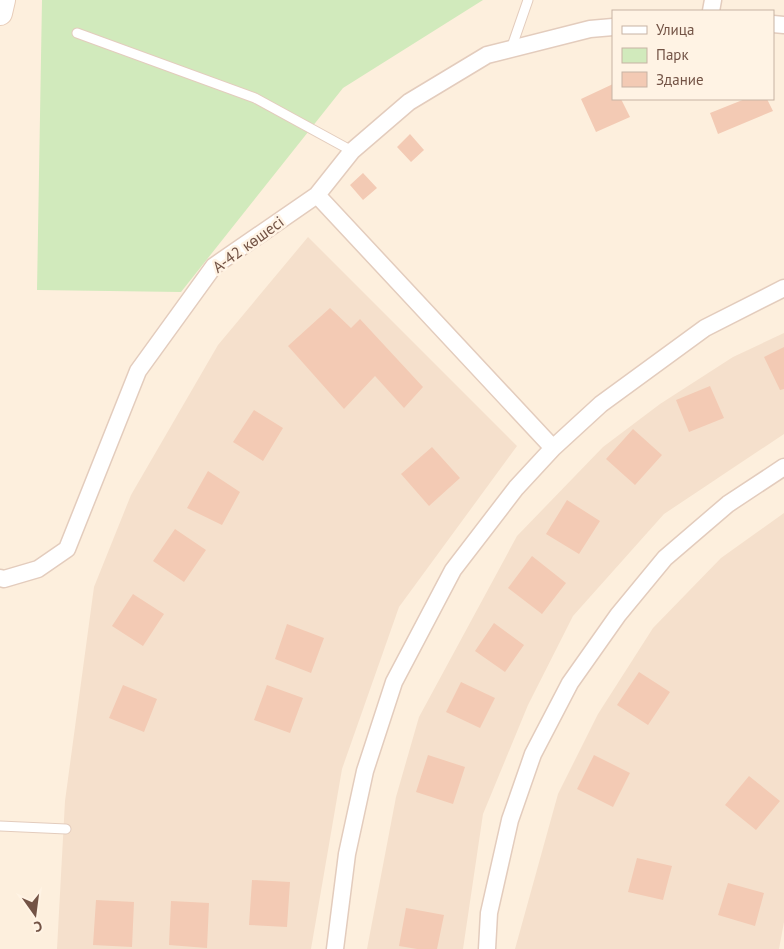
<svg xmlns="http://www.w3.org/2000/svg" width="784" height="949" font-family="'PT Sans',sans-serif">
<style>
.residential{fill:#f5e0cc}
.green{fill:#d1eabc}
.building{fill:#f3cab4}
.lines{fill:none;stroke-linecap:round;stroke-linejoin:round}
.lane-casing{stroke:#e3ccbd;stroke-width:11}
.street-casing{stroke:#e3ccbd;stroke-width:19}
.secondary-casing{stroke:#e8cdb9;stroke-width:26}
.lane{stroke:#fff;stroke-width:9}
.street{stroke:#fff;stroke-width:16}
.secondary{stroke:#fff;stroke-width:24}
.labels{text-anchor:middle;stroke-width:5;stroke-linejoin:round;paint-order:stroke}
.street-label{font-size:16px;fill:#735345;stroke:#fff3e4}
</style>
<rect width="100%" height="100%" fill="#fdefdd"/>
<!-- residential -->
<path class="residential" d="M308,237L517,446L399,607L342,769L311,949H57L65,801L94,587L131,495L218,345Z
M784,333V434L664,514L573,616L528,705L483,814L463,949H367L396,797L419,717L517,536L603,447L660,404L733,357Z
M784,513V922L779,949H515L558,794L598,714L653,628L721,558Z"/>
<!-- green -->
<path class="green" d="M42,0H483L343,88L181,292L37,290Z"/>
<!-- building -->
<path class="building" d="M613,84V99H621L630,117L596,132L581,99Z
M745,99H767L773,111L718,134L710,113Z
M410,134L424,150L411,162L397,147Z
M363,173L377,188L363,200L350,185Z
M330,308L351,328L360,319L423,387L404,408L375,376L344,409L288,346Z
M784,347V389L780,390L764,357Z
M710,386L724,418L689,432L676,400Z
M254,410L283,428L263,461L233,442Z
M633,429L662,455L635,485L606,459Z
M432,447L460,478L429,506L401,474Z
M208,471L240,492L222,525L187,508Z
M567,500L600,521L579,554L546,534Z
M175,529L206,550L184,582L153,561Z
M532,556L566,583L542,614L508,588Z
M133,594L164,614L143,646L112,626Z
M494,623L524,645L505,672L475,651Z
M287,624L324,638L311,673L275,659Z
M639,672L670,692L648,725L617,705Z
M461,682L495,698L480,728L446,712Z
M123,685L157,699L144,732L109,718Z
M267,685L303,698L290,733L254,720Z
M428,755L465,767L453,804L416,792Z
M594,755L630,773L613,807L577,789Z
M749,776L780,801L756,830L725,805Z
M637,858L672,866L663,900L628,892Z
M252,880L290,882L287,927L249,925Z
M728,883L764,893L755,926L718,915Z
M96,900L134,902L132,947L93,945Z
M171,901L209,903L207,948L169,945Z
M406,908L444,915L437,949H417L399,946Z"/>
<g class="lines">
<defs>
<path id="lane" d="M77,33L255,98L352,151
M511,49L528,0
M0,826L66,829"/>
<path id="street" d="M711,11L713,0
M773,24L784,25
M317,195L553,448
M0,578L4,579L38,569L67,549L138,371L214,266L317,195L352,151L409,102L487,55L590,29L613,27
M335,949L347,854L365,771L394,682L453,570L516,488L553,448L601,404L705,328L784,288
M487,949L489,913L510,820L533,754L570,683L618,615L665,558L728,504L784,467"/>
<path id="secondary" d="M0,13L3,0"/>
</defs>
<!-- lane casing -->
<use href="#lane" class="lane-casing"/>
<!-- street casing -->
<use href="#street" class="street-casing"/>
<!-- secondary casing -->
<use href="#secondary" class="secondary-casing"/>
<!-- lane -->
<use href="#lane" class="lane"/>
<!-- street -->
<use href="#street" class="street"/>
<!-- secondary -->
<use href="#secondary" class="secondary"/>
</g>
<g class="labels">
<!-- street labels -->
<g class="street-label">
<text transform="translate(248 244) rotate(-36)" y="6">А-42 көшесі</text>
</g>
</g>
<!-- legend -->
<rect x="612" y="10" width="162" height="90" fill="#fff3e4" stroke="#c7b3a4"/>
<rect x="622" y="26" width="25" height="8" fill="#ffffff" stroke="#c7b3a4"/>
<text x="656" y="35" font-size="15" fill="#735345">Улица</text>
<rect x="622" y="48" width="25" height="15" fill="#d1eabc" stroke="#c7b3a4"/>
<text x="656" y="60" font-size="15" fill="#735345">Парк</text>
<rect x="622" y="72" width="25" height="15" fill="#f3cab4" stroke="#c7b3a4"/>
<text x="656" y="85" font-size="15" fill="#735345">Здание</text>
<!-- north arrow -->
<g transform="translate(35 914) rotate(166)" stroke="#fff3e4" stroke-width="4" paint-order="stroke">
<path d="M0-4L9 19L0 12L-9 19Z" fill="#735345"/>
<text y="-8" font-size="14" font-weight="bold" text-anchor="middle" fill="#735345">С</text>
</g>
</svg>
